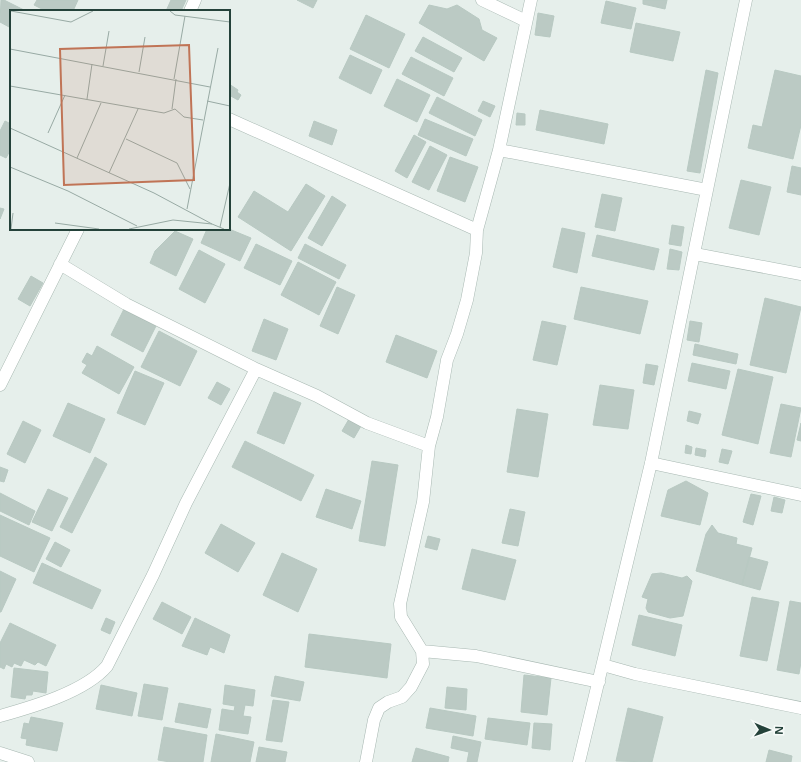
<svg xmlns="http://www.w3.org/2000/svg" width="801" height="762" font-family="'Open Sans',sans-serif">
<style>
.building{fill:#bbcac4;stroke:#b8c9c2}
.lines{fill:none;stroke-linecap:round;stroke-linejoin:round}
.minor-casing{stroke:#a8b8b2;stroke-width:13}
.minor{stroke:#fff;stroke-width:12}
.inset-road{fill:none;stroke:#98aaa4;stroke-width:1}
.view{fill:#c07456;fill-opacity:0.15;stroke:#c07456;stroke-width:2}
.inset-edge{fill:none;stroke:#24423a;stroke-width:2}
</style>
<rect width="100%" height="100%" fill="#e6efeb"/>
<!-- building -->
<path class="building" d="M1,0H4L26,11H11V28L0,22Z
M37,0H78L73,11H46L34,5Z
M171,0H186L181,11H166Z
M297,0H317L313,8Z
M643,0H667L665,9L643,4Z
M606,1L636,8L631,29L601,23Z
M429,5L447,9L457,5L479,19L482,30L497,38L484,61L419,23Z
M538,13L554,16L550,37L535,35Z
M366,15L405,34L389,68L350,49Z
M636,23L680,32L673,61L630,52Z
M423,37L462,58L454,72L415,51Z
M350,55L382,70L371,94L339,78Z
M411,57L453,78L444,96L402,74Z
M706,70L718,73L700,173L687,171Z
M775,70L801,76V125L793,159L748,148L753,125L762,127Z
M397,79L430,95L417,122L384,106Z
M229,84L238,90L237,92L241,95L238,100L229,95Z
M437,97L482,120L475,136L429,113Z
M483,101L495,106L490,117L478,111Z
M540,110L608,124L604,144L536,130Z
M517,113L525,114V125H516Z
M425,119L473,139L466,156L418,135Z
M5,121L11,124V149L6,158L0,155V131Z
M314,121L337,130L332,145L309,136Z
M414,135L426,142L407,178L395,171Z
M430,146L447,155L429,190L412,182Z
M450,157L478,167L465,202L437,191Z
M792,166L801,168V195L787,192Z
M741,180L771,187L759,235L729,228Z
M306,184L325,196L291,251L238,217L254,191L288,212Z
M602,194L622,198L615,231L595,227Z
M332,196L346,205L322,246L308,238Z
M0,208L4,209L0,219Z
M672,225L684,227L681,246L669,244Z
M562,228L585,233L577,273L553,267Z
M207,229H229L251,238L240,261L201,243Z
M175,231L193,239L176,276L150,263L155,251Z
M597,235L659,249L654,270L592,256Z
M256,244L292,261L280,285L244,268Z
M305,244L346,265L339,279L298,258Z
M670,249L682,252L679,270L667,269Z
M199,250L225,264L205,303L179,289Z
M298,262L336,282L319,315L281,295Z
M31,276L43,283L30,306L18,299Z
M337,287L355,295L338,334L320,326Z
M581,287L648,301L640,334L574,319Z
M765,298L801,307L786,373L750,365Z
M124,309L156,326L143,352L111,335Z
M264,319L288,329L276,360L252,351Z
M542,321L566,326L557,365L533,360Z
M690,321L702,323L699,342L687,340Z
M159,331L197,351L180,386L141,367Z
M396,335L437,351L427,378L386,362Z
M695,344L738,354L736,364L693,355Z
M97,346L134,367L119,394L82,373L87,365L82,362L87,353L92,356Z
M692,363L730,371L726,389L688,381Z
M646,364L658,366L654,385L643,383Z
M738,369L773,377L758,444L722,435Z
M135,371L164,383L145,425L117,413Z
M217,382L230,389L221,405L208,398Z
M600,385L634,390L628,429L593,425Z
M274,392L301,403L284,444L257,433Z
M68,403L105,419L90,453L53,436Z
M781,404L801,408L791,457L770,453Z
M517,409L548,414L538,477L507,472Z
M689,411L701,414L698,424L687,421Z
M349,419L361,426L354,438L342,431Z
M23,421L41,430L25,463L7,454Z
M801,423V441L797,440Z
M245,441L314,475L301,501L232,467Z
M686,445L692,447L691,454L685,453Z
M696,448L706,450L705,457L695,455Z
M722,449L732,451L728,464L719,462Z
M95,457L107,464L72,533L60,527Z
M372,461L398,465L385,546L359,541Z
M0,467L8,470L4,482L0,481Z
M686,481L708,493L700,525L661,516L668,490Z
M48,489L68,498L52,531L32,522Z
M326,489L361,501L352,529L316,517Z
M0,493L35,511L29,525L0,511Z
M751,494L761,496L753,525L743,522Z
M774,497L785,500L782,513L771,511Z
M510,509L525,512L518,546L502,543Z
M0,515L50,538L34,572L0,556Z
M221,524L255,543L238,572L205,553Z
M712,525L718,533L737,538L736,544L752,548L742,585L696,571L706,534Z
M428,536L440,539L437,550L425,547Z
M55,542L70,550L61,567L46,559Z
M472,549L516,560L505,600L462,589Z
M282,553L317,569L298,612L263,595Z
M749,557L768,562L760,590L742,585Z
M42,563L101,590L92,609L33,583Z
M0,571L16,579L1,612H0Z
M661,573L682,578L687,576L692,581L683,616L670,618L648,612L646,608L648,599L642,597L652,574Z
M752,597L779,602L767,661L740,656Z
M790,601L801,603V662L799,674L777,670Z
M162,602L191,617L182,634L153,619Z
M639,615L682,625L675,656L632,645Z
M106,618L115,622L110,634L101,630Z
M195,618L230,635L224,653L210,647L207,655L182,646Z
M10,623L56,645L46,666L38,662L35,665L24,660L21,666L14,663L12,667L6,664L4,669L0,667V643Z
M309,634L391,644L387,678L305,667Z
M14,668L48,672L46,693L33,691L32,695H26L25,699L11,697Z
M524,675L551,678L547,715L521,712Z
M275,676L304,682L300,701L271,696Z
M144,684L168,688L162,720L138,716Z
M101,685L137,693L132,716L96,709Z
M225,685L255,690L253,706L245,705L243,716L251,717L248,734L219,730L222,709L234,711L235,706L223,704Z
M447,687L467,689L466,710L445,708Z
M273,700L289,702L282,742L266,740Z
M179,703L211,709L207,728L175,722Z
M430,708L476,716L473,736L426,728Z
M628,708L663,717L652,762L616,761Z
M31,717L63,723L57,751L26,745L27,739L21,738L24,723L29,724Z
M488,718L530,723L527,745L485,739Z
M534,723L552,724L550,750L532,748Z
M164,727L207,735L203,762H170L158,760Z
M216,734L254,742L250,762H211Z
M453,736L481,742L477,762H467L469,752L451,748Z
M259,747L287,752L285,762H256Z
M416,748L449,757L448,762H412Z
M769,750L792,756L791,762H766Z"/>
<g class="lines">
<defs>
<path id="minor" d="M482,0L526,21
M190,11L195,0
M229,119L477,230
M499,150L707,190
M695,254L801,274
M60,264L126,304L256,369L317,396L367,423L429,446
M0,385L78,229
M651,463L801,495
M422,651L476,656L599,682
M603,665L635,674L801,708
M0,716C32,707 85,692 107,666L153,575L186,503L256,369
M0,753L28,762
M366,762L374,720L379,708L388,702L402,697L411,687L423,664L422,651L401,617L400,604L423,502L429,446L437,417L447,360L457,334L467,300L476,253L477,230L499,150L531,0
M579,762L651,463L746,0"/>
</defs>
<!-- minor casing -->
<use href="#minor" class="minor-casing"/>
<!-- minor -->
<use href="#minor" class="minor"/>
</g>
<!-- overview -->
<g transform="translate(10 10)">
<rect width="220" height="220" fill="#e6efeb"/>
<path class="inset-road" d="M1,1L61,12L83,1M160,1L165,5L220,12M0,39L200,77M93,56L99,21M129,62L135,27M164,69L175,6M0,76L154,103L165,99L174,107L193,110M77,89L82,54M197,91L220,96M162,99L166,69M0,118L144,183L202,214M38,123L55,85M116,129L167,153L180,179M67,148L91,93M0,157L58,181L127,216M99,163L128,99M177,199L208,38M45,213L89,219M210,217L220,173M1,219L3,203M119,219L163,210L202,214L214,219"/>
<path class="view" d="M179,35L184,170L54,175L50,39Z"/>
<rect width="220" height="220" class="inset-edge"/>
</g>
<!-- north arrow -->
<g transform="translate(769 730) rotate(92)" stroke="#f7fbf9" stroke-width="3" paint-order="stroke">
<path d="M0-3L7 15L0 10L-7 15Z" fill="#24423a"/>
<text y="-6" font-size="11" font-weight="bold" text-anchor="middle" fill="#24423a">N</text>
</g>
</svg>
